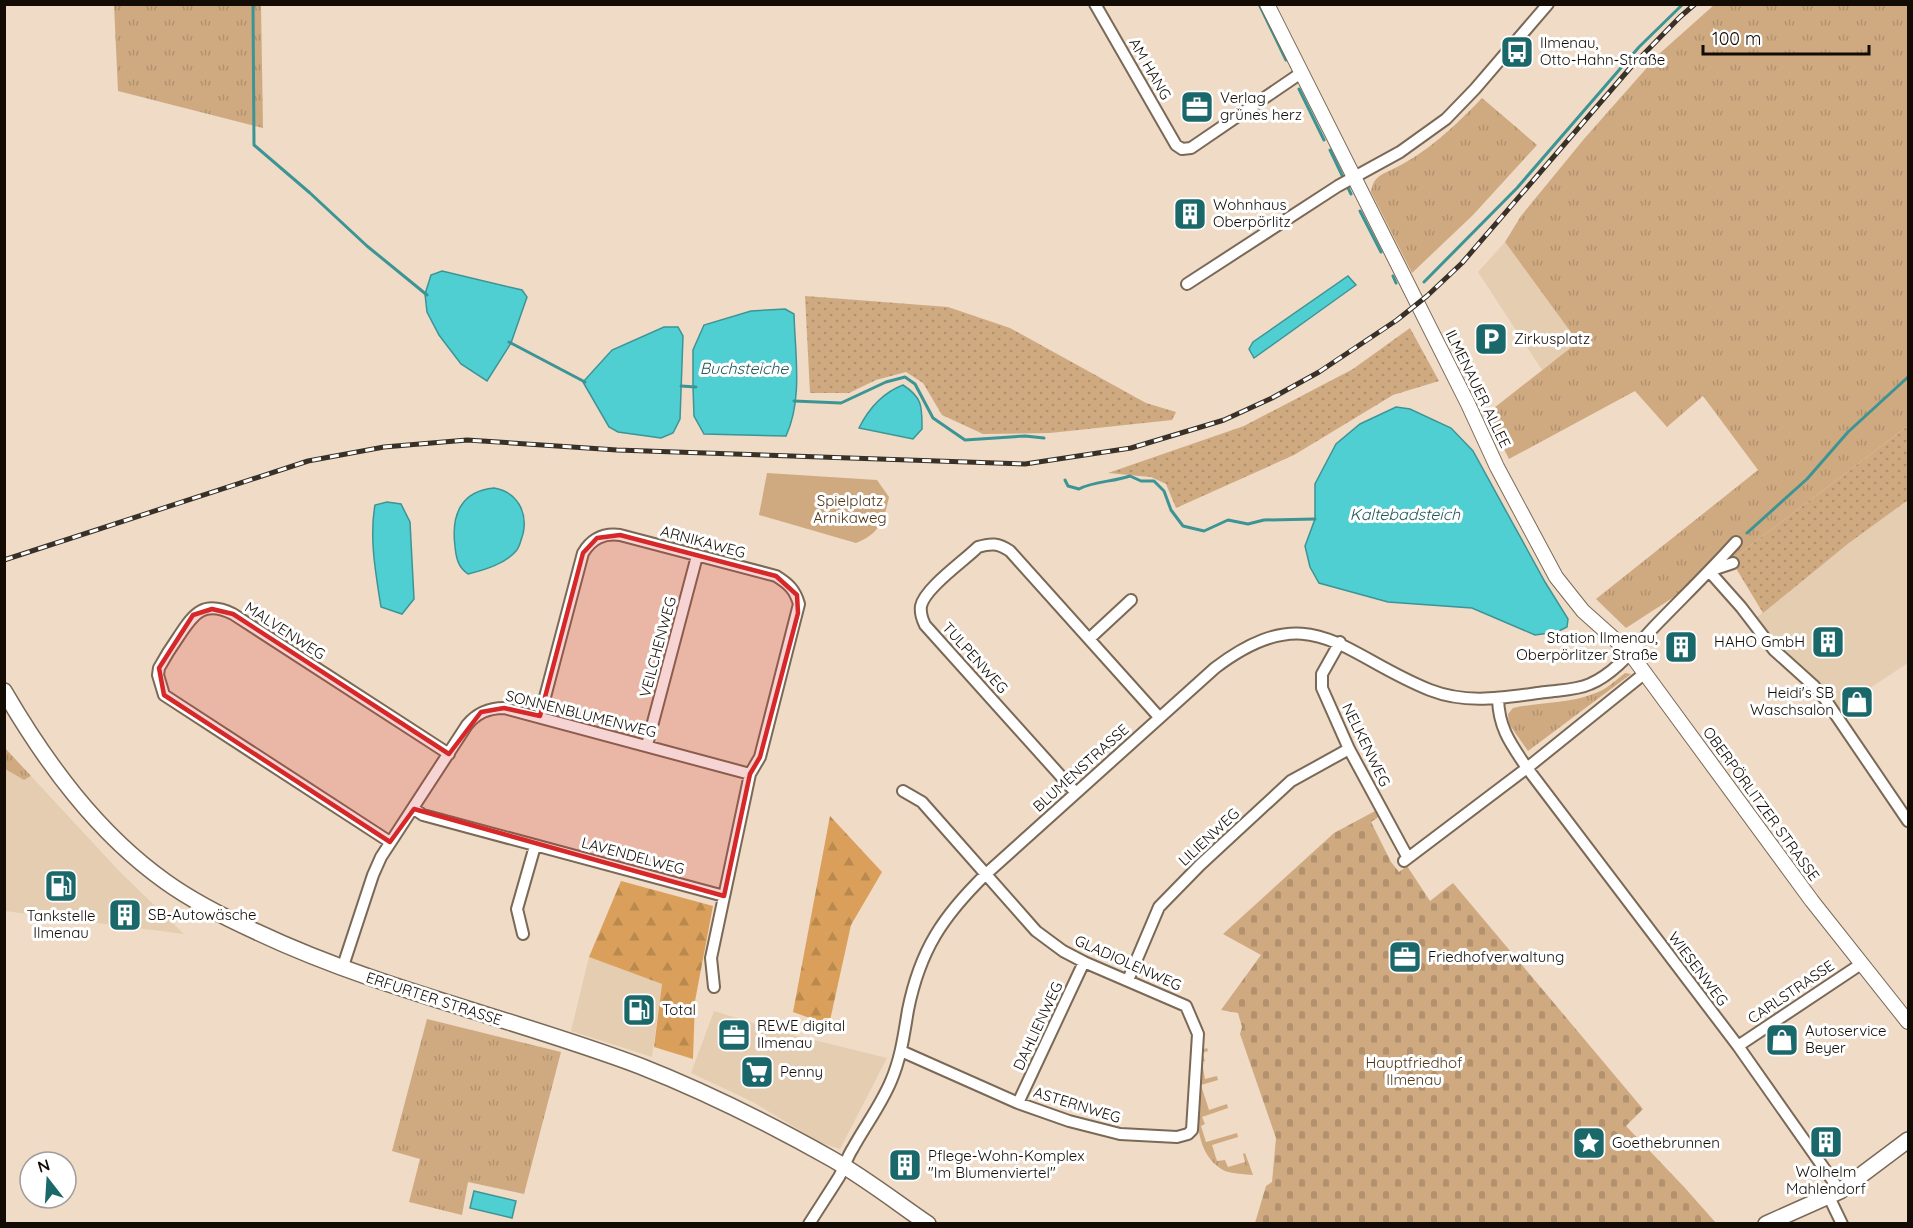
<svg xmlns="http://www.w3.org/2000/svg" width="1913" height="1228" font-family="Quicksand,sans-serif">
	<style>
		.built { fill: #e5cdb2 }
		.grass { fill: url(#grass-tufts) }
		.forest { fill: url(#forest-firs) }
		.cemetery { fill: url(#cemetery-stones) }
		.park { fill: #cfaa81 }
		.garden { fill: url(#garden-dots) }
		.water { fill: #50cfd3; stroke: #3d9495; stroke-width: 1.5 }
		.lines { fill: none; stroke-linecap: round; stroke-linejoin: round }
		.stream { stroke: #3d9495; stroke-width: 3 }
		.minor-casing { stroke: #7a6956; stroke-width: 14 }
		.tertiary-casing { stroke: #7a6956; stroke-width: 16 }
		.secondary-casing { stroke: #7a6956; stroke-width: 18 }
		.minor { stroke: #fff; stroke-width: 10 }
		.tertiary { stroke: #fff; stroke-width: 14 }
		.secondary { stroke: #fff; stroke-width: 15 }
		.rail-casing { stroke: #393127; stroke-width: 5 }
		.rail { stroke: #fff; stroke-width: 3; stroke-dasharray: 9; stroke-linecap: butt }
		.marked { fill: #d62828; fill-opacity: 0.2; stroke: #d62828; stroke-width: 4.5; stroke-linejoin: round }
		.labels { text-anchor: middle; stroke-width: 6; stroke-linejoin: round; paint-order: stroke }
		.poi-label { font-size: 15px; fill: #120c05; stroke: #fff; text-anchor: start }
		.street-label { font-size: 15px; fill: #120c05; stroke: #fff }
		.park-label { font-size: 15px; fill: #4e3518; stroke: #fff }
		.water-label { font-size: 16px; font-style: italic; fill: #23595a; stroke: #fff }
	</style>
	<defs>
		<pattern id="grass-tufts" width="24" height="20" patternUnits="userSpaceOnUse" patternTransform="scale(1.5)"><rect width="24" height="20" fill="#cfaa81"/><path d="M3 7l-1-3M5 7V3M7 7l1-3M15 17l-1-3M17 17v-4M19 17l1-3" fill="none" stroke="#b1916e"/></pattern>
		<pattern id="forest-firs" width="22" height="20" patternUnits="userSpaceOnUse" patternTransform="scale(1.5)"><rect width="22" height="20" fill="#daa05b"/><path d="M5 1l3.5 6h-7zM16 11l3.5 6h-7z" fill="#ba894e"/></pattern>
		<pattern id="cemetery-stones" width="16" height="16" patternUnits="userSpaceOnUse" patternTransform="scale(1.5)"><rect width="16" height="16" fill="#cfaa81"/><path d="M2 7V4a2 2 0 0 1 4 0v3zM10 15v-3a2 2 0 0 1 4 0v3z" fill="#b1916e"/></pattern>
		<pattern id="garden-dots" width="8" height="8" patternUnits="userSpaceOnUse" patternTransform="scale(1.5)"><rect width="8" height="8" fill="#cfaa81"/><path d="M2 2h.1M6 6h.1" fill="none" stroke="#b1916e" stroke-width="1.8" stroke-linecap="round"/></pattern>
	</defs>
	<rect width="100%" height="100%" fill="#efdbc6"/>
	<path class="built" d="M1505,242L1579,343L1542,370L1478,272Z
		M1908,500V663L1838,709L1775,645L1756,618L1849,543Z
		M5,769L24,780L31,776L119,871L184,934L5,911Z
		M589,957L662,984L652,1057L571,1031Z
		M714,1011L785,1033L887,1058L840,1149L821,1143L753,1102L691,1073Z"/>
	<path class="grass" d="M114,5H261L263,128L118,91Z
		M1714,5H1908V426L1731,560L1626,628L1596,599L1758,470L1703,396L1667,427L1635,391L1509,459L1489,419L1494,408L1578,342L1505,242L1521,216L1584,139L1659,54Z
		M1482,98L1537,145L1473,215L1412,273L1371,192C1373,178 1380,175 1391,170C1427,153 1454,127 1482,98Z
		M1625,673L1631,674L1528,751L1509,724L1508,714L1513,708C1539,702 1568,704 1593,694C1606,690 1615,681 1625,673Z
		M4,748H5L31,776L24,780L5,769Z
		M427,1019L561,1052L524,1194L468,1182L462,1215L409,1202L420,1159L392,1151Z
		M1207,1048L1208,1051L1202,1053L1205,1061L1202,1062L1205,1079L1217,1076L1218,1080L1201,1085L1209,1110L1227,1104L1228,1108L1202,1117L1205,1124L1201,1126L1206,1142L1237,1133L1238,1137L1212,1145L1217,1161L1225,1160L1228,1167L1245,1162L1243,1154L1245,1153L1253,1175C1245,1174 1233,1174 1225,1171C1185,1151 1199,1087 1201,1050Z"/>
	<path class="forest" d="M830,816L882,872L851,925L829,1025L793,1012Z
		M621,881L713,906L695,1001L693,1059L654,1047L662,984L589,957Z"/>
	<path class="cemetery" d="M1377,810L1380,816L1371,822L1391,862L1399,872L1407,866L1430,901L1453,883L1643,1109L1626,1126L1685,1188L1716,1223H1255L1266,1186L1272,1182L1276,1138L1240,1034L1242,1027L1238,1013L1221,1010L1261,955L1223,934L1334,833Z"/>
	<path class="park" d="M767,473L877,480L889,497C884,521 879,534 856,543L759,515Z"/>
	<path class="garden" d="M805,296L948,307L1010,328L1146,403L1176,412L1172,420L1050,433L983,434L942,415L923,383L906,372L876,380L849,393H810Z
		M1410,328L1439,381L1393,395L1294,455L1176,508L1166,484L1151,477L1108,473L1244,426L1353,369Z
		M1908,426V500L1849,543L1763,613L1731,560Z"/>
	<path class="water" d="M442,271L522,290L527,297L511,343L487,381L461,364L439,335L427,312L425,294L431,275Z
		M1348,276L1356,285L1254,358L1249,349L1253,342Z
		M785,309L794,314C795,354 803,399 786,436L704,434L694,416L693,387V350L704,325L751,311Z
		M664,327H678L683,336L680,419L673,433L661,438L618,432L609,427L583,382L612,350Z
		M903,385C923,398 922,407 922,429L913,439L859,428C869,408 882,393 903,385Z
		M1396,407L1410,409L1451,428L1473,451L1545,582L1568,619L1567,627L1557,632L1535,635L1472,608L1388,602L1319,583L1310,567L1305,546L1315,519V484L1336,444L1360,424Z
		M494,488C517,492 528,512 523,534C521,539 520,547 516,551C505,564 484,570 468,574C458,567 456,558 455,546C451,515 461,491 494,488Z
		M387,502L401,504L410,522L414,599L402,614L381,607C376,575 369,538 375,505Z
		M474,1191L516,1201L512,1218L470,1208Z"/>
	<g class="lines">
		<path class="stream" d="M253,4L254,145L310,193L367,246L427,295
			M1259,4L1286,60
			M1299,89L1324,140
			M1330,150L1351,194
			M1360,211L1381,252
			M1393,276L1396,283
			M1424,282L1517,188L1639,47L1683,4
			M509,342L585,382
			M681,386L696,387
			M794,401L841,403L886,382L905,377L915,384L933,418L965,440L1025,436L1044,438
			M1065,480L1068,486L1079,489C1094,481 1113,482 1130,476L1141,481H1154L1164,491L1171,510L1183,526L1204,531L1228,520L1248,524L1264,520L1315,519
			M1747,533L1807,479L1848,432L1908,377"/>
		<g class="minor-casing">
			<path id="minor" d="M1095,4L1176,145L1182,149L1191,148L1301,73
				M1187,284L1338,186L1400,152L1446,119L1475,89L1548,4
				M1733,563L1709,571L1741,607L1774,650L1814,686L1825,699L1908,821
				M1089,639L1131,600
				M1340,642L1322,674V688L1349,749L1408,858
				M1498,699C1499,729 1511,744 1527,768L1738,1046L1840,1191
				M540,716L583,553C592,538 604,533 620,535L776,576C789,584 795,590 799,604L760,757L750,774L711,958L714,987
				M647,745L697,556
				M1076,793L925,625C922,619 920,613 921,606C925,588 964,561 978,547C991,543 998,543 1010,551L1159,717
				M414,809L423,815L724,896
				M390,842L164,695L158,675L159,668C165,657 172,646 179,636C194,613 204,600 233,614L449,754
				M1404,861L1527,768L1645,673
				M523,934L517,909L535,846
				M342,969L373,875L381,857L467,725C477,713 488,708 504,708L750,774
				M1128,980L1159,907L1200,865L1291,781L1349,749
				M1738,1046L1861,964
				M901,1051L1018,1103L1069,1121L1120,1134L1177,1137L1188,1134L1192,1130L1198,1034L1186,1006L1084,962L1063,951L1036,931L922,802L903,791
				M1018,1103L1084,962
				M1829,1197L1842,1224
				M809,1224C819,1208 829,1193 839,1177C844,1168 847,1157 853,1148C865,1126 881,1105 891,1081C901,1058 904,1034 908,1010C920,950 943,916 986,874L1215,668C1311,595 1342,655 1430,690C1468,705 1506,697 1546,692C1560,690 1577,690 1590,684C1616,673 1636,646 1654,627C1682,598 1710,571 1736,542"/>
		</g>
		<g class="tertiary-casing">
			<path id="tertiary" d="M1267,4L1468,404L1497,467L1556,577L1583,611L1630,653L1812,901L1908,1022"/>
		</g>
		<g class="secondary-casing">
			<path id="secondary" d="M4,691C46,763 97,833 166,882C194,902 226,918 257,932C380,990 513,1018 640,1066C706,1092 770,1124 832,1159C865,1178 896,1202 928,1224
				M1766,1224L1840,1191L1908,1140"/>
		</g>
		<use href="#minor" class="minor"/>
		<use href="#tertiary" class="tertiary"/>
		<use href="#secondary" class="secondary"/>
		<g class="rail-casing">
			<path id="rail" d="M4,560L308,461L384,447L467,440L617,450L1025,464L1131,448L1224,420L1272,398L1319,372L1397,320L1427,296L1462,263L1631,67L1680,17L1695,4"/>
		</g>
		<use href="#rail" class="rail"/>
	</g>
	<path class="marked" d="M620,535L776,576L797,595L798,613L760,757L750,774L724,896L414,809L390,842L164,695L159,668L193,615L212,609L233,614L449,754L481,712L504,708L540,716L583,553L597,538Z"/>
	<defs>
		<g id="bus-square" transform="scale(1.725)"><rect x="-9" y="-9" width="18" height="18" rx="4" fill="#1b686a" stroke="#fff"/><path d="M-5-6H5V4H4V6H2V4H-2V6H-4V4H-5ZM-3.5-4V0h7V-4ZM-3.5 1.2v1.5H-2V1.2ZM2 1.2v1.5H3.5V1.2Z" fill="#fff"/></g>
		<g id="office-square" transform="scale(1.725)"><rect x="-9" y="-9" width="18" height="18" rx="4" fill="#1b686a" stroke="#fff"/><path d="M-6-3h4V-5.5h4V-3h4V5H-6ZM-1-4.5V-3h2v-1.5ZM-6 0V1H6V0Z" fill="#fff"/></g>
		<g id="building-square" transform="scale(1.725)"><rect x="-9" y="-9" width="18" height="18" rx="4" fill="#1b686a" stroke="#fff"/><path d="M-4-6H4V6H1V3H-1V6H-4ZM-2.5-4.3h1.7v1.8h-1.7ZM.8-4.3h1.7v1.8H.8ZM-2.5-1h1.7V.8h-1.7ZM.8-1h1.7V.8H.8Z" fill="#fff"/></g>
		<g id="parking-square" transform="scale(1.725)"><rect x="-9" y="-9" width="18" height="18" rx="4" fill="#1b686a" stroke="#fff"/><path d="M-3.5-5.5H1a3.5 3.5 0 0 1 0 7H-1V5.5H-3.5ZM-1-3.4V-.6H.8a1.4 1.4 0 0 0 0-2.8Z" fill="#fff"/></g>
		<g id="shop-square" transform="scale(1.725)"><rect x="-9" y="-9" width="18" height="18" rx="4" fill="#1b686a" stroke="#fff"/><path d="M-5-2.5h2.3a2.7 3.5 0 0 1 5.4 0H5L5.5 6h-11ZM-1.5-2.5h3a1.5 2.3 0 0 0-3 0Z" fill="#fff"/></g>
		<g id="fuel-square" transform="scale(1.725)"><rect x="-9" y="-9" width="18" height="18" rx="4" fill="#1b686a" stroke="#fff"/><path d="M-5.5-6h7V0h2V4h1.3V-2.5L3-4.5l.8-.8L6-3V5H2.5V1h-1V6h-7ZM-4.2-4.7v3.2H.2V-4.7Z" fill="#fff"/></g>
		<g id="supermarket-square" transform="scale(1.725)"><rect x="-9" y="-9" width="18" height="18" rx="4" fill="#1b686a" stroke="#fff"/><path d="M-6-5.5h2.5l.6 2H6L4.5 2H-2.5L-4.4-4H-6ZM-1.5 3.2a1.3 1.3 0 1 0 .1 0ZM3 3.2a1.3 1.3 0 1 0 .1 0Z" fill="#fff"/></g>
		<g id="sight-square" transform="scale(1.725)"><rect x="-9" y="-9" width="18" height="18" rx="4" fill="#1b686a" stroke="#fff"/><path d="M0-6L1.8-2.2L6-1.7L2.9 1.2L3.7 5.4L0 3.3L-3.7 5.4L-2.9 1.2L-6-1.7L-1.8-2.2Z" fill="#fff"/></g>
	</defs>
	<g fill-rule="evenodd">
		<use href="#bus-square" x="1517" y="52"/>
		<use href="#office-square" x="1197" y="107"/>
		<use href="#building-square" x="1190" y="214"/>
		<use href="#parking-square" x="1491" y="339"/>
		<use href="#building-square" x="1828" y="642"/>
		<use href="#building-square" x="1681" y="647"/>
		<use href="#shop-square" x="1857" y="702"/>
		<use href="#fuel-square" x="61" y="886"/>
		<use href="#building-square" x="125" y="915"/>
		<use href="#office-square" x="1405" y="957"/>
		<use href="#fuel-square" x="639" y="1010"/>
		<use href="#office-square" x="734" y="1035"/>
		<use href="#shop-square" x="1782" y="1040"/>
		<use href="#supermarket-square" x="757" y="1072"/>
		<use href="#building-square" x="1826" y="1142"/>
		<use href="#sight-square" x="1589" y="1143"/>
		<use href="#building-square" x="905" y="1165"/>
	</g>
	<g class="labels">
		<g class="poi-label">
			<text x="1540" y="48">Ilmenau,<tspan x="1540" dy="17">Otto-Hahn-Straße</tspan></text>
			<text x="1220" y="103">Verlag<tspan x="1220" dy="17">grünes herz</tspan></text>
			<text x="1213" y="210">Wohnhaus<tspan x="1213" dy="17">Oberpörlitz</tspan></text>
			<text x="1514" y="344">Zirkusplatz</text>
			<text x="1658" y="643" text-anchor="end">Station Ilmenau,<tspan x="1658" dy="17">Oberpörlitzer Straße</tspan></text>
			<text x="1805" y="647" text-anchor="end">HAHO GmbH</text>
			<text x="1834" y="698" text-anchor="end">Heidi's SB<tspan x="1834" dy="17">Waschsalon</tspan></text>
			<text x="148" y="920">SB-Autowäsche</text>
			<text x="61" y="921" text-anchor="middle">Tankstelle<tspan x="61" dy="17">Ilmenau</tspan></text>
			<text x="1428" y="962">Friedhofverwaltung</text>
			<text x="662" y="1015">Total</text>
			<text x="757" y="1031">REWE digital<tspan x="757" dy="17">Ilmenau</tspan></text>
			<text x="1805" y="1036">Autoservice<tspan x="1805" dy="17">Beyer</tspan></text>
			<text x="780" y="1077">Penny</text>
			<text x="1612" y="1148">Goethebrunnen</text>
			<text x="928" y="1161">Pflege-Wohn-Komplex<tspan x="928" dy="17">"Im Blumenviertel"</tspan></text>
			<text x="1826" y="1177" text-anchor="middle">Wolhelm<tspan x="1826" dy="17">Mahlendorf</tspan></text>
		</g>
		<g class="street-label">
			<text transform="translate(1150 69) rotate(60)" y="5">AM HANG</text>
			<text transform="translate(1478 389) rotate(64)" y="5">ILMENAUER ALLEE</text>
			<text transform="translate(703 542) rotate(15)" y="5">ARNIKAWEG</text>
			<text transform="translate(285 631) rotate(33)" y="5">MALVENWEG</text>
			<text transform="translate(658 647) rotate(-75)" y="5">VEILCHENWEG</text>
			<text transform="translate(975 658) rotate(48)" y="5">TULPENWEG</text>
			<text transform="translate(581 714) rotate(14)" y="5">SONNENBLUMENWEG</text>
			<text transform="translate(1366 745) rotate(64)" y="5">NELKENWEG</text>
			<text transform="translate(1081 768) rotate(-42)" y="5">BLUMENSTRASSE</text>
			<text transform="translate(1761 804) rotate(54)" y="5">OBERPÖRLITZER STRASSE</text>
			<text transform="translate(1209 837) rotate(-43)" y="5">LILIENWEG</text>
			<text transform="translate(633 856) rotate(15)" y="5">LAVENDELWEG</text>
			<text transform="translate(1128 963) rotate(24)" y="5">GLADIOLENWEG</text>
			<text transform="translate(1698 969) rotate(53)" y="5">WIESENWEG</text>
			<text transform="translate(1791 992) rotate(-34)" y="5">CARLSTRASSE</text>
			<text transform="translate(434 999) rotate(18)" y="5">ERFURTER STRASSE</text>
			<text transform="translate(1038 1026) rotate(-65)" y="5">DAHLIENWEG</text>
			<text transform="translate(1077 1105) rotate(17)" y="5">ASTERNWEG</text>
		</g>
		<g class="park-label">
			<text x="850" y="506">Spielplatz<tspan x="850" dy="17">Arnikaweg</tspan></text>
			<text x="1414" y="1068">Hauptfriedhof<tspan x="1414" dy="17">Ilmenau</tspan></text>
		</g>
		<g class="water-label">
			<text x="744" y="374">Buchsteiche</text>
			<text x="1405" y="520">Kaltebadsteich</text>
		</g>
	</g>
	<rect width="1913" height="1228" fill="none" stroke="#120c05" stroke-width="12"/>
	<g transform="translate(48 1180) rotate(343)"><circle r="28" fill="#ffffff" stroke="#a09e9b" stroke-width="1.5"/>
	<path d="M0-4.5L10 22L0 15L-10 22Z" fill="#1b686a"/>
	<text y="-9" font-size="16" font-weight="bold" text-anchor="middle" fill="#120c05">N</text>
	</g>
	<path d="M1703 45v9h166v-9" fill="none" stroke="#120c05" stroke-width="3"/>
	<text x="1712" y="45" font-size="18" fill="#120c05" stroke="#ffffff" stroke-width="4.5" paint-order="stroke">100 m</text>
</svg>
